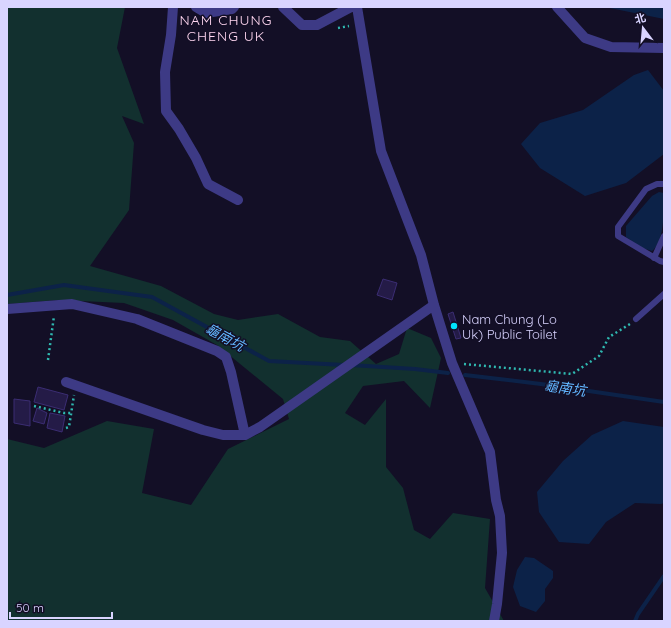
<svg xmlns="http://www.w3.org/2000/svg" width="671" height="628" font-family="Quicksand,'Noto Sans SC',sans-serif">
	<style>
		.green { fill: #12302f }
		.water { fill: #0c2248 }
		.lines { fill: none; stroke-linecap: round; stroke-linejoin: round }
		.stream { stroke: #0c2248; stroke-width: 4 }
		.building { fill: #241b47; stroke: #3b2d73 }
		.path { stroke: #2fb8b0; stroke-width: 2.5; stroke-dasharray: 2 3; stroke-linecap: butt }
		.service { stroke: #3d3a85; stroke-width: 6 }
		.minor { stroke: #3d3a85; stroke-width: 10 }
		.poi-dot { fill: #00e5ff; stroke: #130f26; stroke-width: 1.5 }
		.labels { text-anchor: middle; stroke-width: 3; stroke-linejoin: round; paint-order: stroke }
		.poi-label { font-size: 13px; fill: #d9d4ff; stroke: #130f26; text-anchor: start }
		.neighbourhood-label { font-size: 14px; letter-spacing: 1px; fill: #ffd6f0; stroke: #130f26 }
		.water-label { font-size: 14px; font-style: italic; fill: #62b6ff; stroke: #130f26 }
	</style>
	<rect width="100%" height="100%" fill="#130f26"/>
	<path class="green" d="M7,7H125L117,48L144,124L122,116L134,143L129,210L90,266L161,286L214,314L238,320L278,314L320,337L350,341L376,364L399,354L407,328L431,338L441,358L430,408L404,381L363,386L345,413L365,425L386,399V467L403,488L414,530L430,539L453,513L490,519L485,588L504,621H7V439L44,448L107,421L154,429L142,493L191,505L228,449L289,419L283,399L217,345L173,320L124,303L58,300L7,304Z"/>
	<path class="water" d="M605,7H664V19Z
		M648,70L664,91V154L626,183L585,196L540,168L521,144L540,123L583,110L634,75Z
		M659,192L664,193C664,206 665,243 652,251L642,248L626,237V226L652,196Z
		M623,421L664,427V503L661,504L635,503L606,522L589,544L559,542L539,512L537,492L563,461L592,435Z
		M525,557L534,558L553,571V578L545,589V601L536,612L520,606L513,587L517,570Z"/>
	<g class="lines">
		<path class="stream" d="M7,295L64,285L152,297L269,361L344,365
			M351,365L415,369L448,373
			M465,375L541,384L664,402
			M635,621L638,614L664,576"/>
	</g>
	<path class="building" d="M383,279L397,283L392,300L377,295Z
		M453,312L461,338L456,339L448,314Z
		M38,387L68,395L64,410L34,402Z
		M14,399L30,401V426L14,423Z
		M37,408L47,413L44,424L33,421Z
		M50,413L65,416L62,432L47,428Z"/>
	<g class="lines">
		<path class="path" d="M338,28L349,26
			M48,360L54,316
			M464,364L572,374L599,356L609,337L630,324
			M34,406L64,413H72
			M66,428L69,427L74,395"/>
		<path class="service" d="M664,184H657L646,189L618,227V236L660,261L664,262
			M654,258L664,236
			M636,319L664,294"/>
		<path class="minor" d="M173,7L171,35L165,72L166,111L179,129L196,158L208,184L238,200
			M196,7L206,13L232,9L234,7
			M283,7L302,25H317L351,7
			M357,7L381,151L421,255L434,305L452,363L490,452L496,500L500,516L502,553L497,604L494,621
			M557,7L585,38L611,47L664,48
			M7,309L72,304L137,319L217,351L226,357L231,372L245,435
			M66,382L203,430L223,435H245L260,427L434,305"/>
	</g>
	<circle class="poi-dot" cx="454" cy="326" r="4"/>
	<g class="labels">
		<g class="poi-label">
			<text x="462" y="324">Nam Chung (Lo<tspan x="462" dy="15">Uk) Public Toilet</tspan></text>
		</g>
		<g class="neighbourhood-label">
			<text x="226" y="25">NAM CHUNG<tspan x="226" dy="16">CHENG UK</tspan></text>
		</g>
		<g class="water-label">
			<text transform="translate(225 337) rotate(29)" y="5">龜南坑</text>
			<text transform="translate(565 388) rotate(8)" y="5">龜南坑</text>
		</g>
	</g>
	<rect width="671" height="628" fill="none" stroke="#d9d4ff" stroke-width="16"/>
	<g transform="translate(643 28) rotate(344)" stroke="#130f26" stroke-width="3" paint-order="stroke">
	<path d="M0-3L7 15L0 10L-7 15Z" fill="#d9d4ff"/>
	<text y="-6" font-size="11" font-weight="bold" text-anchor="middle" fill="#d9d4ff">北</text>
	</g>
	<path d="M10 612v6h102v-6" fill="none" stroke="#d9d4ff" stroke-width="2"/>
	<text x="16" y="612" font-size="12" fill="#d9d4ff" stroke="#130f26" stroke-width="3" paint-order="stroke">50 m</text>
</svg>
